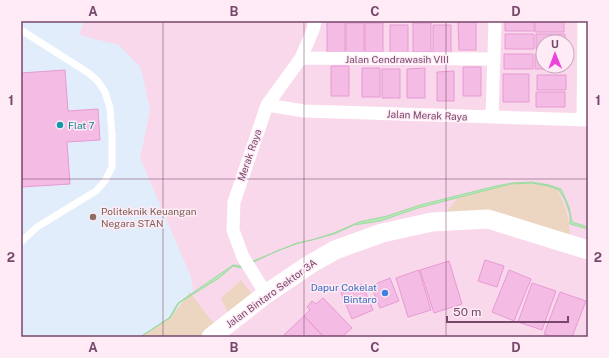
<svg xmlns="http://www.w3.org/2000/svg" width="609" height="358" font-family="'Public Sans',sans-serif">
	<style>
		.residential { fill: #fad8eb; fill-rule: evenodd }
		.education { fill: #e1edfa }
		.green { fill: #ecd6c2 }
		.water { fill: #b8e8b9; stroke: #9ddaa0 }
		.building { fill: #f4bbe4; stroke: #e79ad3 }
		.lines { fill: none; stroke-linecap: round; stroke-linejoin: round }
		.lane { stroke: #fff; stroke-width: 7 }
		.street { stroke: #fff; stroke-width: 13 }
		.secondary { stroke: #fff; stroke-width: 19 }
		.grid { fill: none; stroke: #77486c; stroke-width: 1; stroke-opacity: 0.55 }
		.culture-dot { fill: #0f9aa8; stroke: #ffebf5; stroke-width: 1.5 }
		.education-dot { fill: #8d6e63; stroke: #ffebf5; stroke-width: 1.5 }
		.shop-dot { fill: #3f7fe0; stroke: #ffebf5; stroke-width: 1.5 }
		.labels { text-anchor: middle; stroke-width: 3; stroke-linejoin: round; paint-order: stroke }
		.street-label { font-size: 10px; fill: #77486c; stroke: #ffebf5 }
		.culture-label { font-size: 10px; fill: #0d838f; stroke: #ffebf5; text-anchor: start }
		.education-label { font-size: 10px; fill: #785e54; stroke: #ffebf5; text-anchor: start }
		.shop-label { font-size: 10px; fill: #366cbe; stroke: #ffebf5; text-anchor: end }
		.neatline { fill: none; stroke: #77486c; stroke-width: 1.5 }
		.grid-label { font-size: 13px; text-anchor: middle; font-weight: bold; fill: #77486c }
	</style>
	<rect width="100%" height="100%" fill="#fde4f1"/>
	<path class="residential" d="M84,21H588V337H158L191,277L140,158L150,110L79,35ZM543,42H567V66H543Z"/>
	<path class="education" d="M21,21H84L79,35L119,45L141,68L150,110L140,158L191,277L195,306L158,337H21Z"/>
	<path class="green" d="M532,183L545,184L557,189C567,208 570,221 570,242L441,218L458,198L499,187L516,184Z
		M241,280L254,297L230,318L221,298Z
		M190,292L217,328L205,337H141L170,318Z"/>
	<path class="water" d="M532,182L549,185L561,189L569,207L572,222L588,227V229L570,224V214L565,200L559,190L548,186L532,183L511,184L418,208L380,221L354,225L334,234L296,244L277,251L241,268L233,266L219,278L179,303L170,318L140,337L169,318L178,303L233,265L241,266L297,243L312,240L334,233L359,222L387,216L420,205L496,186L512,183Z"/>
	<path class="building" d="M458,21H476V50H459Z
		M505,21H534V31H505Z
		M535,21H564V32H535Z
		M327,22H345V52H327Z
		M346,23H364V52H346Z
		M365,23H383V52H365Z
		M413,23H431V52H413Z
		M390,25H408V55H390Z
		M433,25H451V55H433Z
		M505,34H534V49H505Z
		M536,34H565V42H543V49H536Z
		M504,54H533V69H504Z
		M535,54H543V66H565V69H535Z
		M331,66H349V96H331Z
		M463,67H481V96H463Z
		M362,68H380V97H362Z
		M425,68V98H407V69Z
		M382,69H400V98H382Z
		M65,70L68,111L98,109L100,140L67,142L70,184L21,187V73Z
		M454,71V101H437V72Z
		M503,74H529V102H503Z
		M537,75H566V90H537Z
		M536,92H565V107H536Z
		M485,260L504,266L497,287L478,281Z
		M449,261L462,304L434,313L420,270Z
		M419,270L431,310L408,317L396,278Z
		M509,270L531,279L514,321L492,312Z
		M390,278L399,301L380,308L371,286Z
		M532,283L556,291L542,330L518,322Z
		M362,284L373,310L352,319L341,293Z
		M560,292L586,301L572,337H553L544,334Z
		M323,298L352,328L342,337H324L304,316L310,310L307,307L312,301L316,304Z
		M304,316L324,337H286L284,335Z"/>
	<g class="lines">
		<path class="lane" d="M21,30L87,72L97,80L105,92L110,108L112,135V167L105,181L96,191L37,227L21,242"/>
		<path class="street" d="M301,58L494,59
			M267,105L304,111L588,120
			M492,117L495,21
			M583,120L584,21
			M266,294L243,257L233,230L234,202L267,105L301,58L313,30L315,21"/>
		<path class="secondary" d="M211,337L266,294L309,265L335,250L382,233L432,222L488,219L588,250"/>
	</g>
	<path class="grid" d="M163,21V337M304,21V337M446,21V337M21,179H588"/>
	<circle class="culture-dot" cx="60" cy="125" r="4"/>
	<circle class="education-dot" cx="93" cy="217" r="4"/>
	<circle class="shop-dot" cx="385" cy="293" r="4"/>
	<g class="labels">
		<g class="street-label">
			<text x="397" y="63">Jalan Cendrawasih VIII</text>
			<text transform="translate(427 115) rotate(2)" y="4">Jalan Merak Raya</text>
			<text transform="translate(249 155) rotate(-71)" y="4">Merak Raya</text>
			<text transform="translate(271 293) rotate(-36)" y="4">Jalan Bintaro Sektor 3A</text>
		</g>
		<g class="culture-label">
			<text x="68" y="129">Flat 7</text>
		</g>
		<g class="education-label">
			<text x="101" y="215">Politeknik Keuangan<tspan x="101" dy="12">Negara STAN</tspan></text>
		</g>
		<g class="shop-label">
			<text x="377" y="291">Dapur Cokelat<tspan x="377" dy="12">Bintaro</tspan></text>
		</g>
	</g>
	<rect width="609" height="358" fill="none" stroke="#ffebf5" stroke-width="44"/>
	<g transform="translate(555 54) rotate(359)"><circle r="19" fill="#ffebf5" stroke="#c9aabe"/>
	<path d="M0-3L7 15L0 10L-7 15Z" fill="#ec44da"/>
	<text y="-6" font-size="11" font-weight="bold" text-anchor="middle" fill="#77486c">U</text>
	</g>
	<path d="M447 316v6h121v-6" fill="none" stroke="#77486c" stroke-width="2"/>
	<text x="453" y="316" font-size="12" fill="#77486c" stroke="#ffebf5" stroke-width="3" paint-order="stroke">50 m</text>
	<rect x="22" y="22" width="565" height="314" class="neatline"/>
	<g class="grid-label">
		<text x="93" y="16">A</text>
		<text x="234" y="16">B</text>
		<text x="375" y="16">C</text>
		<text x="516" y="16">D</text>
		<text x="11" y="105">1</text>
		<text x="598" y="105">1</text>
		<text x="11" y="262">2</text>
		<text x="598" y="262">2</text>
		<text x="93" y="352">A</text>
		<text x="234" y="352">B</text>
		<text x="375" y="352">C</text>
		<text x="516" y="352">D</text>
	</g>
</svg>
